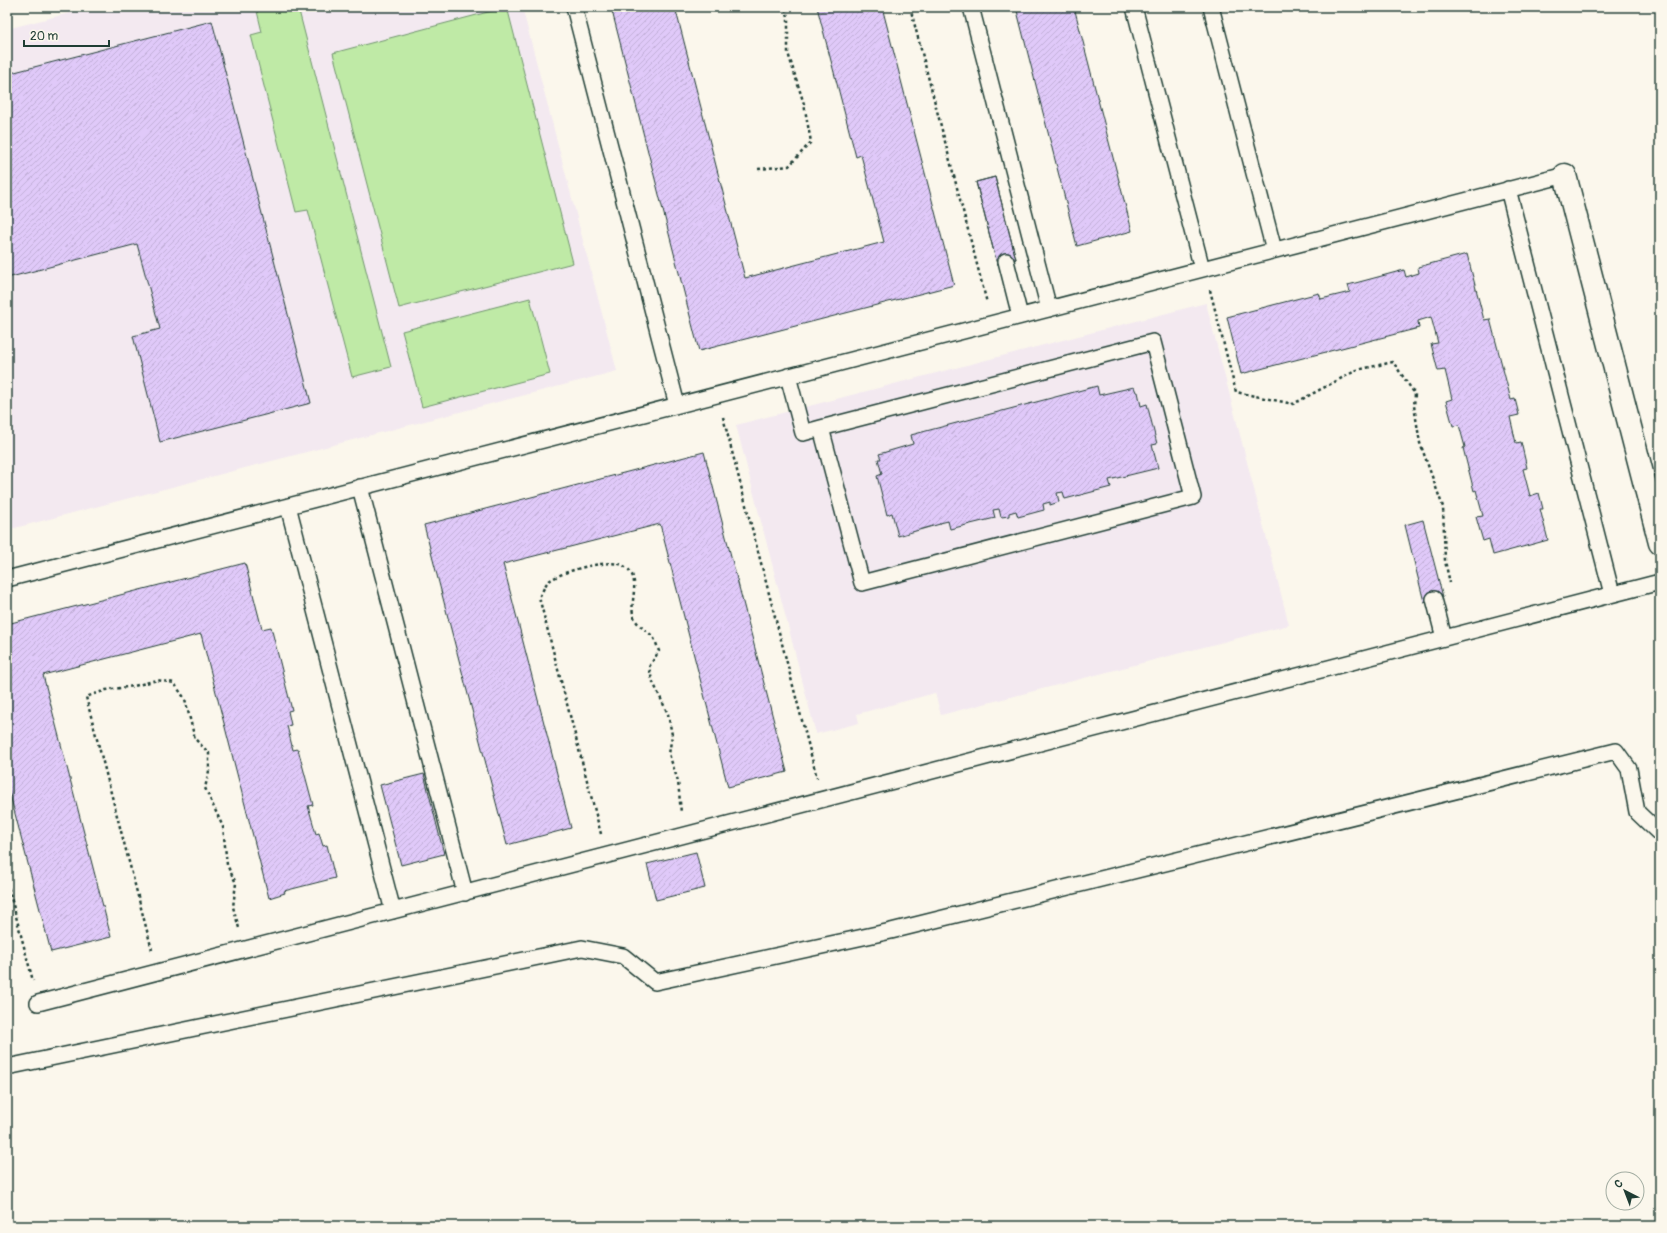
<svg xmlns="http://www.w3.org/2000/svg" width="1667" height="1233" font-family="Pangolin,sans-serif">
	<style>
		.built { fill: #f3e9f0 }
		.pitch { fill: #bfeaa6; stroke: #6f946d }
		.building { fill: url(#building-hatch); stroke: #1f3d34 }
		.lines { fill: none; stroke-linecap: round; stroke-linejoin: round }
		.lane-casing { stroke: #1f3d34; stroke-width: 18 }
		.street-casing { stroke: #1f3d34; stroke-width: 25 }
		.path { stroke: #1f3d34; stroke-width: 2.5; stroke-dasharray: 3 3; stroke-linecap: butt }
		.lane { stroke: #fbf7ec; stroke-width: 15 }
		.street { stroke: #fbf7ec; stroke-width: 22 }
	</style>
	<defs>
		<pattern id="building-hatch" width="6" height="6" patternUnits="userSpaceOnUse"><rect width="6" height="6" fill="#e0c9f9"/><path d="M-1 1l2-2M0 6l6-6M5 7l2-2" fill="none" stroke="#c0aed6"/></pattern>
	</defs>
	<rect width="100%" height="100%" fill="#fbf7ec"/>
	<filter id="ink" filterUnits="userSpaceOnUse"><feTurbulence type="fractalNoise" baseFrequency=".025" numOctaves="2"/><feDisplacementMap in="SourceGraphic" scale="8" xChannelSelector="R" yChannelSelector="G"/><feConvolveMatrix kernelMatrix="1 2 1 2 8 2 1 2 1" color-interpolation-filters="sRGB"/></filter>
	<g filter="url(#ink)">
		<path class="built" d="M93,7H522L617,371L7,530V29Z
			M1206,303L1289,625L941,715L935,693L857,714L859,723L816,734L736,425Z"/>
		<path class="pitch" d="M256,7H298L391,367L352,377L308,210L296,212L251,35L262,32Z
			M507,7L573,263L399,308L333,53Z
			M530,298L550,374L422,407L402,331Z"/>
		<path class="building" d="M611,7H675L745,278L884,242L861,155L856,157L817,7H882L954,285L699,351Z
			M1016,7H1074L1132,231L1077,246Z
			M212,21L311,403L160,442L133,336L160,329L137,244L7,278V74Z
			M995,177L1016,259L997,264L976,182Z
			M995,177L1016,259L997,264L976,182Z
			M1467,254L1484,320L1490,319L1511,400L1515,399L1519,415L1510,417L1516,443L1521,442L1527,468L1523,469L1530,496L1539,493L1543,509H1540L1548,540L1493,555L1489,539L1483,541L1476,517L1483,516L1476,490L1474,491L1463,448L1465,447L1459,425L1453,426L1446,401L1452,399L1445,370L1438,371L1431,344L1438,343L1431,317L1418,321L1419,328L1241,374L1227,317L1319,293L1321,299L1350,292L1348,285L1404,270L1406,277L1419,273L1418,267Z
			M1097,386L1099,395L1134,387L1136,392H1138L1141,406L1147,404L1157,444L1152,445L1158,468L1109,480L1111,487L1065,499L1063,492L1057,493L1059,502L1050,505V502L1043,504L1044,510L1018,517L1016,511L1009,513V516L1001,517L999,509L993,510L995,518L950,529L948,521L940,523V524L898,536L892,513L887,515L877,476L882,474L878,459H881L879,454L913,444L911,435Z
			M704,452L787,772L728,787L660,524L503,564L571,828L507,845L424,525Z
			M1423,520L1443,597L1424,602L1405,525Z
			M245,563L262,629L271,627L292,710L288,711L291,725L287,726L293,750L298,749L313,805L308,806L316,834L319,833L323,846L327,845L335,878L284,891L285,893L269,898L201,634L43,675L111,937L51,952L7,783V624Z
			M424,774L444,854L401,865L380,785Z
			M696,852L705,888L656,900L647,864Z"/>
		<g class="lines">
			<g class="lane-casing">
				<path id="lane" d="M574,7L677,405
					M971,7L1049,309
					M1134,7L1202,269
					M1211,7L1274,250
					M1508,189L1612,594
					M1006,261L1020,316
					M788,376L803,433L821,428L1153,342L1193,497L862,583L821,428
					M360,487L465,893
					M288,506L393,911
					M7,579L1565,175
					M1434,599L1444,638
					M38,1003L1660,582
					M7,1067L582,948L623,956L655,982L891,931L1616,751L1629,769L1637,812L1658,832L1660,831"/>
			</g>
			<g class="street-casing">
				<path id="street" d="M1565,175L1660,543"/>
			</g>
			<path class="path" d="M910,7L987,303
				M758,169L789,166L811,142L804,104L788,53V17L785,7
				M1210,290L1236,392L1293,404L1357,370L1393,362L1415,394L1414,406L1420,443L1443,507L1445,561L1450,583
				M723,417L817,778
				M601,834L539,597C542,593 544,587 547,583C557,572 611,557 624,566C642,577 630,599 633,614C636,626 646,629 653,637C656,641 657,647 659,651L649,667L652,680L668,714L672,735L669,754L678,781L681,813
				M7,882L33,981
				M152,950L86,697L106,690L134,686L157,680L174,683L185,699L195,739L209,753V771L205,788L223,827L227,865L236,883L233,907L239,928"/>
			<use href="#lane" class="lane"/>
			<use href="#street" class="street"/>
		</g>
	</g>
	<rect width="1667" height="1233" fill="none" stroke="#fbf7ec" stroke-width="24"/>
	<rect x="12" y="12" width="1643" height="1209" fill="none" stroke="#1f3d34" stroke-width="1.5" filter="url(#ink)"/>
	<g transform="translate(1625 1191) rotate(318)"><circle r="19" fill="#fbf7ec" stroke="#a3ada2"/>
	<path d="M0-3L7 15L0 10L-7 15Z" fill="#1f3d34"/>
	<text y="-6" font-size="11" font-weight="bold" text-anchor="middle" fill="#1f3d34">С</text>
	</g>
	<path d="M24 40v6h85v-6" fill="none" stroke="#1f3d34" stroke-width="2"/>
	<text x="30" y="40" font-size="12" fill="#1f3d34" stroke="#fbf7ec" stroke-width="3" paint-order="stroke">20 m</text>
</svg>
